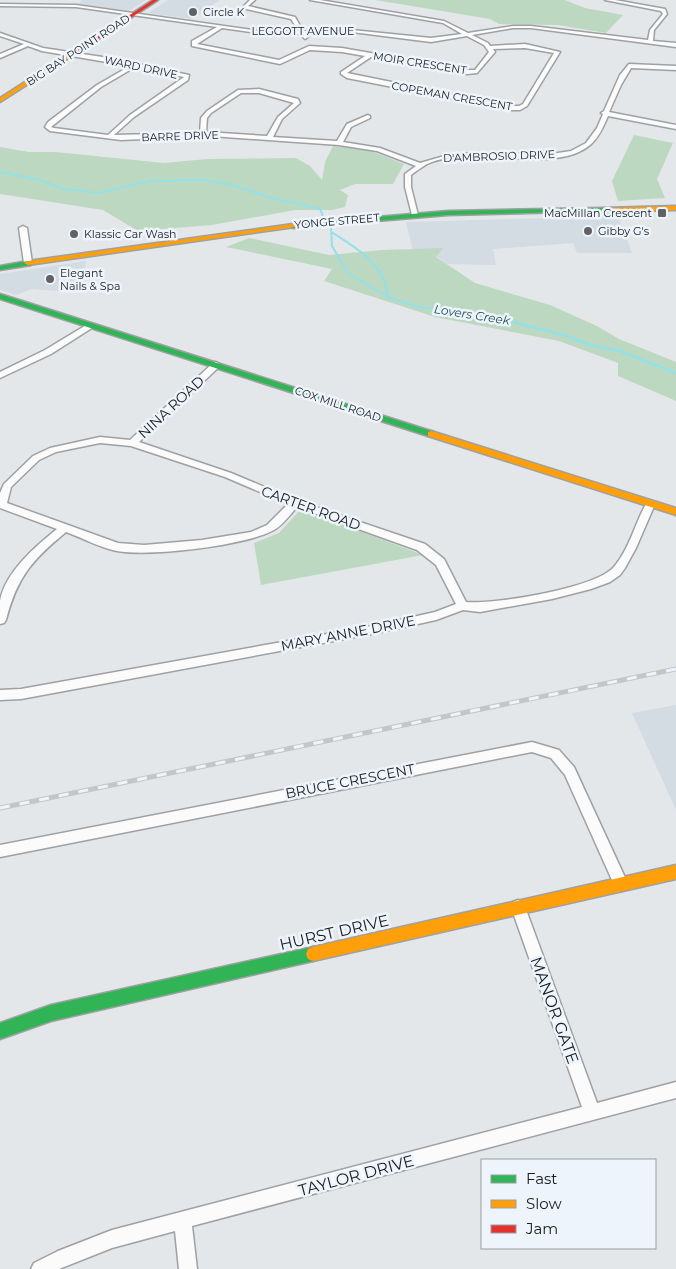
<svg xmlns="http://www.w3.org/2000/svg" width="676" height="1269" font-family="Montserrat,sans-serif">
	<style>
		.built { fill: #d3dbe3 }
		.green { fill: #bdd8c0 }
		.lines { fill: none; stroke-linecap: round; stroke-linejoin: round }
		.stream-far1 { stroke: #93e1e8; stroke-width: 2 }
		.stream { stroke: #93e1e8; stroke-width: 2.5 }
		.street-casing { stroke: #9ea0a2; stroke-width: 3 }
		.fast-casing { stroke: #9ea0a2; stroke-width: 3 }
		.slow-casing { stroke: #9ea0a2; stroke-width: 3 }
		.jam-casing { stroke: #9ea0a2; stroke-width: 3 }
		.street { fill: #fbfbfc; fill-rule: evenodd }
		.fast { fill: #30b455; fill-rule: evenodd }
		.slow { fill: #ff9f0a; fill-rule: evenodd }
		.jam { fill: #e5322d; fill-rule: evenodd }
		.rail-casing { stroke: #c4c5c5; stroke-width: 5 }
		.rail { stroke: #edf4fb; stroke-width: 3; stroke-dasharray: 10; stroke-linecap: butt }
		.poi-dot { fill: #606265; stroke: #edf4fb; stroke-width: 2 }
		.labels { text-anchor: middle; stroke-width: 5; stroke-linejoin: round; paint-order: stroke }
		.far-poi-label { font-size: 11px; fill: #191b1e; stroke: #edf4fb; text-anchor: start }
		.far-street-label { font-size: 11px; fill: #191b1e; stroke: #edf4fb }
		.far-water-label { font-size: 12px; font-style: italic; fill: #215256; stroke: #edf4fb }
		.street-label { font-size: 14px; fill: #191b1e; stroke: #edf4fb }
		.near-street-label { font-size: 16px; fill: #191b1e; stroke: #edf4fb }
	</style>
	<rect width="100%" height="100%" fill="#e4e7ea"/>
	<path class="built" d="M82,0H146L129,11L79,4Z
		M168,0H220L193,19L148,13Z
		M618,216L632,253H577L573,243L493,249L496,265L447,264L436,256L442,249L413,250L406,222Z
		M86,261L82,282L59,291L32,289L16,295L0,290V274Z
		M676,705V810L632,713Z"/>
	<path class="green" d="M375,0H565L585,8L623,15L606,33L558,25L499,24L490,19Z
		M634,135L673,143L657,179L665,198L618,201L612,181Z
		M333,146L366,149L404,164L393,184H355L340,190L348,195L345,207L332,210H295L212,225L138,231L103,210L0,194V147L29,152H56L164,163L207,159L296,158L310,166L322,180L325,162Z
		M249,238L329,255L382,250L443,248L436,257L475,283L550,305L597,326L619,339L676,362V401L618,376V363L559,341L435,317L324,281L332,269L226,247Z
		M301,509L423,555L261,585L254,543L279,533Z"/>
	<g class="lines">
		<path class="stream-far1" d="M0,172L40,180L64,189L98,193L151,181L202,180L229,184L272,198L320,209L323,216
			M331,228L332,246L348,273L388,297L419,307L501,319
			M333,233C358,249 385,264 388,297"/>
		<path class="stream" d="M494,317L567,336L590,345L620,351L676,373"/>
		<g class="street-casing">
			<path id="street" d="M250,0H255L248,6L295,17L303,31L352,30L431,38L462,34L443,23L310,0H320L444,21L468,33L513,26H531L648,40L650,30L663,14L661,11L605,0H615L665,9L667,14L654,30L653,41L676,43V47L531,28H513L472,35L488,43L490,46L525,44L560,52L527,106L520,110H510L347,78L341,74V72L365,56L342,52L310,50L280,64L192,46V41L217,27L76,7L0,6V4L76,5L266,32L299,31L291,19L242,8ZM222,28L266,34H300L305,39L308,37L305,34L352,32L431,42L467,36L484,45L489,52L475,70H467L342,48L309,46L279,60L197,44ZM525,48L554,53L523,104L519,106H510L347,73L371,57L467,74L477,73L495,52L493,49Z
				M0,33L43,48L109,58L189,75L188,80L134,117L114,135L200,133L201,118L207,111L238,90L259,89L298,99L300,103L282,119L273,137L337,141L347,124L368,115L370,116V118L351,127L343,142L380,148L420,163L448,155L473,153L551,154L571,151L586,143L597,128L603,114L601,113L604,111L620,75L629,64L676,66V70L631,68L621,85L609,112L676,125V129L608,116C604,125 599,138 590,145C553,176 472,143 427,164C422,167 416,171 411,175V187L418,215L415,217L412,215L405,187V174L416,166L377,151L339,145L211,136L121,140L50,131L45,127L48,122L97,85L130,66L42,51L28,46L0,58V54L24,44L0,36ZM135,67L184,77L130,115L108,135L54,128L51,127L101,87ZM241,93H259L294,103L278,117L267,136L206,132L207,118L211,113Z
				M23,226L27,228L32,263L28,265L24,263L19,228Z
				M88,324L95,326L51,354L0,378V372L45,350Z
				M216,362L220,365L219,367L139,442L231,473L298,501L425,544L444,559L466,602C494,605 596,588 614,567C630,548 635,523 647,502H653L655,504L636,548L625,568L620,575L610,582L591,589L552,599L480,612L463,610L436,620L377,633L21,699L0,700V690L21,689L377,625L435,612L456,604L436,565L417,550L297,507C290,515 281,527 272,531C242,546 150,557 117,551C100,548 83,538 66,532C32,560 17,577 6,620L4,623L0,624C0,617 0,608 0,601C5,572 36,546 57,529L0,508V493L4,484L33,456L50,448L100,437L130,440L213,363ZM100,443L131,446L225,477L288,504L267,525L251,532L202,540L144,545L118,543L7,503L11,487L39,460L56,452Z
				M532,742L559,750L574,767L628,884L626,889L621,891L616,889L565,775L551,758L532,752L0,857V845Z
				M518,900L523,902L525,907L597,1103L676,1082V1098L192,1226L197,1269H179L175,1231L112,1248L59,1269H31L34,1263L58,1251L112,1230L582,1107L511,907L513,902Z"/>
		</g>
		<g class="fast-casing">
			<path id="fast" d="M604,208L607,210L606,211L448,215L293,228L290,226L293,224L448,211Z
				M28,261L32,263L31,265L0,270V266Z
				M0,294L434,432L436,434L434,436H428L0,299Z
				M313,947L318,949L320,954L318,959L313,961L51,1021L0,1039V1023L51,1005Z"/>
		</g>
		<g class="slow-casing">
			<path id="slow" d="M70,53L75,54L0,102V98Z
				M676,206V210L604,212L601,210L604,208Z
				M293,224L295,225V227L28,265L24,263L28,261Z
				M431,431L676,508V515L428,436V432Z
				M676,865V879L313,961L308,959L306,954L308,949L313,947Z"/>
		</g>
		<g class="jam-casing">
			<path id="jam" d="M153,0H158L74,55L69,54Z"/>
		</g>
		<use href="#street" class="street"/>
		<use href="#fast" class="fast"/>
		<use href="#slow" class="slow"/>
		<use href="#jam" class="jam"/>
		<g class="rail-casing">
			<path id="rail" d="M0,808L676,669"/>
		</g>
		<use href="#rail" class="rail"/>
	</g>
	<g class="poi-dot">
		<circle cx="193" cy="12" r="5"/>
		<rect x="657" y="208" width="10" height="10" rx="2.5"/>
		<circle cx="588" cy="231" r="5"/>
		<circle cx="74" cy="234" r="5"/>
		<circle cx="50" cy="279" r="5"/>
	</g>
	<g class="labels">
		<g class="far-poi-label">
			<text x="203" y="16">Circle K</text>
			<text x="652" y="217" text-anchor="end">MacMillan Crescent</text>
			<text x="598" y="235">Gibby G's</text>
			<text x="84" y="238">Klassic Car Wash</text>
			<text x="60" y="277">Elegant<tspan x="60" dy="13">Nails &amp; Spa</tspan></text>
		</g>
		<g class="far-street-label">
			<text x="303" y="35">LEGGOTT AVENUE</text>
			<text transform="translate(78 50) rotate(-33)" y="4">BIG BAY POINT ROAD</text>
			<text transform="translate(420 63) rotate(9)" y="4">MOIR CRESCENT</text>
			<text transform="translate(141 67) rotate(12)" y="4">WARD DRIVE</text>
			<text transform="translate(452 96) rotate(10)" y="4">COPEMAN CRESCENT</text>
			<text transform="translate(180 136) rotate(-2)" y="4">BARRE DRIVE</text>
			<text transform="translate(499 156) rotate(-2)" y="4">D'AMBROSIO DRIVE</text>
			<text transform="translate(337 221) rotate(-5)" y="4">YONGE STREET</text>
			<text transform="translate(338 404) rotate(18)" y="4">COX MILL ROAD</text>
		</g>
		<g class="far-water-label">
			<text transform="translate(472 315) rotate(9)" y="4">Lovers Creek</text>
		</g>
		<g class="street-label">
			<text transform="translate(171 407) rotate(-43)" y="5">NINA ROAD</text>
			<text transform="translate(311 508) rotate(20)" y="5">CARTER ROAD</text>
			<text transform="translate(348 633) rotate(-11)" y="5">MARY ANNE DRIVE</text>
			<text transform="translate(350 781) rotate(-11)" y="5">BRUCE CRESCENT</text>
		</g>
		<g class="near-street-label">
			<text transform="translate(334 932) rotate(-13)" y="6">HURST DRIVE</text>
			<text transform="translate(555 1010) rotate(70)" y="6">MANOR GATE</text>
			<text transform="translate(356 1175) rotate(-15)" y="6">TAYLOR DRIVE</text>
		</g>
	</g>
	<rect x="481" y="1159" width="175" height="90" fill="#edf4fb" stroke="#989da3"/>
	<rect x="491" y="1175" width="25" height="8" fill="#30b455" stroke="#989da3"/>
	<text x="526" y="1184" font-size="15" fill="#191b1e">Fast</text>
	<rect x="491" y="1200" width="25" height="8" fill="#ff9f0a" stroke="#989da3"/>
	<text x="526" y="1209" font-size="15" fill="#191b1e">Slow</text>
	<rect x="491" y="1225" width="25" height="8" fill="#e5322d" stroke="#989da3"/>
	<text x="526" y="1234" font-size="15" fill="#191b1e">Jam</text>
</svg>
